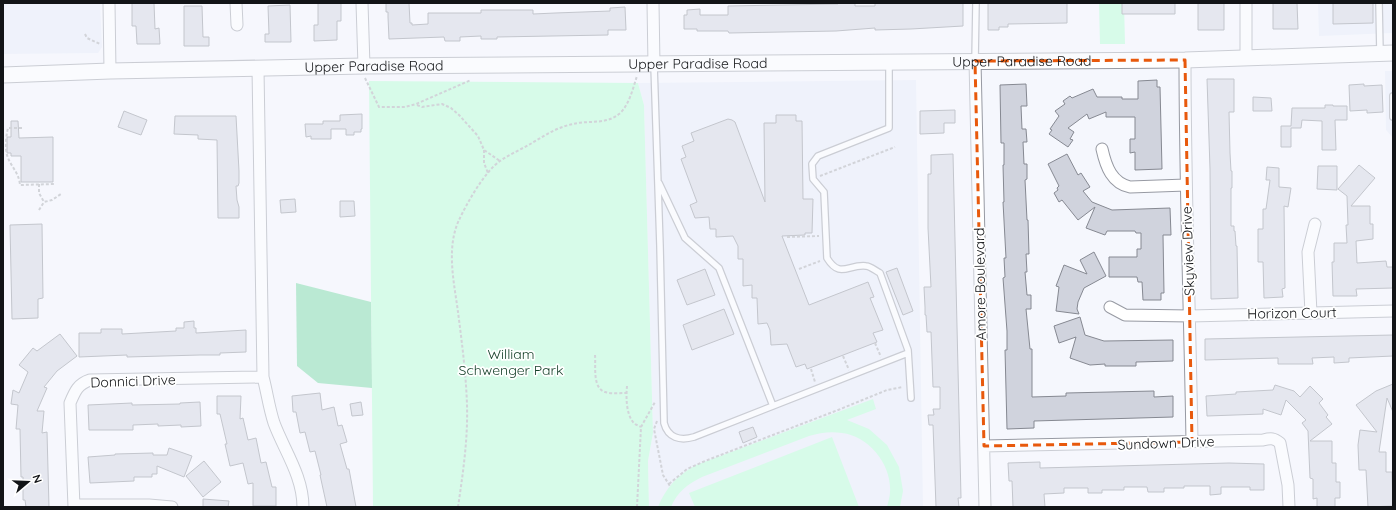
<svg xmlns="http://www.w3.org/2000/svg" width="1396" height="510" font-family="Quicksand,sans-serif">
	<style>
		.built { fill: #e7ebf8 }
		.green { fill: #b2fed1 }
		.forest { fill: #72d79f }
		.building { fill: #d0d3dd; stroke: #868992 }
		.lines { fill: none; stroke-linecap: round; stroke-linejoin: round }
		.service-casing { stroke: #979aa3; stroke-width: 8 }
		.minor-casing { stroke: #979aa3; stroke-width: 13 }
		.secondary-casing { stroke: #979aa3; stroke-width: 17 }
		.path { stroke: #a6a8ad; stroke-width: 2; stroke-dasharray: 3 2; stroke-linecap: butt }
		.service { stroke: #fff; stroke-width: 5.5 }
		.minor { stroke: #fff; stroke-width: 11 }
		.secondary { stroke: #fff; stroke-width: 15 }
		.marked { fill: none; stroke: #e8590c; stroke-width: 3; stroke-dasharray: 8 5; stroke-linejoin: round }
		.labels { text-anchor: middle; stroke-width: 3.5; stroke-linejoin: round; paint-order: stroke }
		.street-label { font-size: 14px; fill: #121417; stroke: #fff }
		.park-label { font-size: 14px; fill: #17422b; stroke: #fff }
	</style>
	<rect width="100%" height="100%" fill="#f5f7fd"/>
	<path class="built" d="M3,3H100L102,47L98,53L3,54Z
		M1318,3H1393V33L1319,36Z
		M1385,71H1393V138L1386,130Z
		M916,80L923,507H649L648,461L653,433L644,105L638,83Z"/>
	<path class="green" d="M1099,3H1124L1125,44H1100Z
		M369,81L638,83L644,105L653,433L648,461L649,507H373Z
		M873,399L876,409L847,420L869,429L887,445L899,467L903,491L900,507H887C888,502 890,497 890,492C892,465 869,436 842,433C830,431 820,433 809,436L702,477C688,484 677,492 671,507H658C667,486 677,476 696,465Z
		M832,437L859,507H695L689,493Z"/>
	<path class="forest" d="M296,283L371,302L372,388L318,383L297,366Z"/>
	<path class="building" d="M132,3H154L155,29L159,28L160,44H137L136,26H132Z
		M318,3H341V21H337V40L314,41V25H318Z
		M386,3H409L410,23H412V25L428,24V13H481V10H533V14L555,13L610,11V8L625,7L626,30H608V35L497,37V39H481V36L460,37V41H445L444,37L389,39L388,17V12H386Z
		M838,3H855V6H875V3H963V26L911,29L875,30V28L836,31L729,33L728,31H697V29H684V15H687V10L700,9V15H728V6L838,4Z
		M988,3H1067V23L1008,24V27H999V30H988Z
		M1122,3H1175V14H1122Z
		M1198,3H1224V30H1198Z
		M1273,3H1297L1298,29H1273Z
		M1333,3H1373V23L1333,24Z
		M290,5L291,42H265V34H269L268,6Z
		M184,6H202L203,37H209V46H184Z
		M1207,79H1234V112H1229L1230,153L1231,171H1232V188H1231V226H1234V231H1235L1236,246H1237L1238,298L1211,299L1210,169Z
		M1157,80V87H1160L1162,169L1135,170V152L1130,153V139H1135V117H1106V112L1089,119L1087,114L1068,128L1074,132L1070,139L1073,140L1068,147L1049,134L1052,130L1050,129L1059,116L1055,111L1065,104L1063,101L1070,96L1072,98L1093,89L1097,97H1122V99H1138V81Z
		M1026,84L1027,106H1021L1022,129H1026L1027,142H1023L1024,164H1027V179L1025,180L1027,220H1028L1029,254H1026L1027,272H1025L1027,295H1031V309H1026L1030,349H1032V397L1066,396V393L1154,391V397L1173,396V417L1034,421V428L1007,429L1005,350H1007V331L1003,278L1005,277L1004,258H1006L1003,202H1004L1003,165H1004V143H1001L1000,85Z
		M1364,84V86L1382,85L1383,112L1367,113V110L1350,111L1349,85Z
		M1253,97L1271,98L1272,111H1253Z
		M1325,105H1333V106H1347V120H1335L1336,150H1322V121L1302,120L1301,128H1291V147H1281V126H1291L1292,108H1325Z
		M955,110V123H944V133L920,134V111Z
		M124,111L147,120L141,135L118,127Z
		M362,114V129H361V132H354V135H346V129H331V139H311V136L306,137L305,124H323V121H340V115Z
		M776,115H796V121H802L803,199H813L812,233H805V235L782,236L809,305L868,282L874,297L870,298L883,330L873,333L877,342L807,369L805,364L796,367L787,344L771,345L770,330L767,323L758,324L757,298H752V285L743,286V259H738V246L733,236L716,237V229H710L709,217L695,218L690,205L697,202L681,159L686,157L682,146L694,141L691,133L728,119L732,120L735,122L765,202L764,123H776Z
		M175,116H236L239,171V183L238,186H236L237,200L239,207V218H218L217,140L198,139V135L174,134Z
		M11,121H18L19,138L53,137V182H21V156H11V153H7V137H11Z
		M953,154L961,498H958L959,507H936L933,425H929L928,415H934L933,409H940V387H933L931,332H927L926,315H925V307L924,287H931L928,228V174H931V155Z
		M1067,154L1078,175L1081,173L1090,187L1083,191L1092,202L1112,210L1170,208L1171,235H1163L1164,293H1161V300H1143L1142,282H1138L1137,277H1109V257H1137V249H1141V233H1136L1135,231H1107L1105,235L1086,228L1095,207L1078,220L1062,200L1059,202L1054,193L1058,190L1057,188L1059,186L1048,164Z
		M1359,165L1375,178L1351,206H1370V224H1373V239L1356,241L1357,263L1386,261L1387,267H1393V288L1356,289L1357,296H1333L1332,262H1334V243H1347L1346,225H1348L1347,196L1338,189Z
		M1318,166H1337V190L1317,189Z
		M1267,167L1279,168V187L1291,188L1288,207L1284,206L1285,288L1282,289L1283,297L1264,298L1263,262H1258V229H1263V209H1266L1270,180H1266Z
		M295,199L296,212L281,213L280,200Z
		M340,201H354L355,216L340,217Z
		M42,224L43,298L38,299V318L12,319L10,225Z
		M1094,252L1106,276L1084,288L1078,302L1077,309L1079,314L1056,311L1059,287L1056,286L1064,265L1087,274L1080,260Z
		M897,268L913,311L903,315L886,272Z
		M705,269L715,295L687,305L677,280Z
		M724,309L734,334L692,350L683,325Z
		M1080,317L1085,335L1104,341L1173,340V361L1136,362V366H1105V364L1090,365L1070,358L1076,337L1059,343L1054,326Z
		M194,321V328H196V333L246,330V352L220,353V355H200L127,357V355L79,357V333H101V329H122V334L176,331V328H184V322Z
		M60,334L77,356L57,371L44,387L47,388L37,411H44L42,433L47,432L49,507H26L25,500H23V477H21L20,429H16L18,405L11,404L13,390L19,393L28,372L19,365L33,348L37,351Z
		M1393,335V356L1349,358V362L1334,363V357L1312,358L1313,364H1278V358L1205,360V339Z
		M1393,384V412L1387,398L1379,452H1386V472H1392L1393,506L1368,507L1366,470H1359L1358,445L1360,430L1377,432L1356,405L1376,391Z
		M1275,385L1294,391L1300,397L1310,386L1323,399L1319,403L1328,415L1326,417L1332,424L1310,441H1332V463H1336V482H1340V498H1335V507H1317V498L1313,499V479L1310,478L1308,431L1302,423L1306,420L1286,400L1281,415L1263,409V414L1207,416L1206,396L1236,394V392L1273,390Z
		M320,393L322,410L334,407L338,426L342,425L347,442L340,444L347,469H349L356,507H327L320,475H321L315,451L310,452L305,432L300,433L296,412H293L292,396Z
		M217,396H241L240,419L243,418L248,440L256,438L261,463L266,462L272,487H276V506H253V483L248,484L243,463L230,466L225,444H227L220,414H217Z
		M200,402L201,426L181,427V425L158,426V424L133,425V430H89L88,405L132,403V405L180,404V403Z
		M361,402L363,415L352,416L350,404Z
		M753,427L757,437L743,443L739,432Z
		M169,448L192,456L184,477L157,466V474H152V477H134V481L90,483L88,457L115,455V454L153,453V455H167Z
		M204,461L221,482L203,497L186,476Z
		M1040,462V468L1229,463L1264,464V490H1250V487H1221V494L1210,495V486H1184V488H1164V492H1148L1147,487H1124V490H1102V493H1088V488H1064V493L1044,494L1045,507H1013L1012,481H1009L1008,463Z
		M203,499L229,501L228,507H203Z"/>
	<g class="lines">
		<g class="service-casing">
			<path id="service" d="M1379,3L1380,53
				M975,61L976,3
				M889,62V128L818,156L812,164L813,179L824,192L827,258C840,279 848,264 866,266C870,266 876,271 880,273L908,350L911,398
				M654,65L660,246L664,423C668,438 680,441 694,437L908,353
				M1393,96V117
				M659,183L685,238L719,268L773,406"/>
		</g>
		<g class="minor-casing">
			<path id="minor" d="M109,3L110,71
				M236,3L237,25
				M362,3L364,66
				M653,3L654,65
				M1246,3V58
				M1185,60C1185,188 1190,315 1192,442
				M975,61L985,507
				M258,69L263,377C267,392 269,408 274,423C284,450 303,476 303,507
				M1102,149C1106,167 1112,183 1130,187L1186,185
				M1110,307L1125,315L1190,316L1393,311
				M1311,313L1308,252L1315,224
				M984,446L1263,440C1271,438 1274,438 1280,443L1288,485L1289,507
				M74,505H149L172,507
				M74,507L70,403C75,391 78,384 90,380L263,377"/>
		</g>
		<g class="secondary-casing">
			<g id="secondary">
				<path id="s1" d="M3,75L110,71L364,66L1185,60L1393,53"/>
			</g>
		</g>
		<path class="path" d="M85,34L87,38L100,44
			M365,78L379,107H405L416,104L471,80
			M417,105L422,107L442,104L451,108L459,115L478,136L484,150L500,161
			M22,128H8C6,136 5,147 7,155C10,166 19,172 20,185L54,184
			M484,150V163L488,173
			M820,176L895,147
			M39,184V193L44,202L52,200L61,194
			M39,210L44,202
			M787,237L819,236
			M799,269L820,261
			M875,343L881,357
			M595,355C596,365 592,388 605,392C611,394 620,393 627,393
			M843,356L849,370
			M811,369L815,382
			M627,386C626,397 626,413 633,422C635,425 638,425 641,427
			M657,421L654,429L663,475L670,486
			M669,484L687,469L705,461L838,410L887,390L903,387
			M458,507C463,473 468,439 467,405C466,374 462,343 458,312C454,282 446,248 459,220C467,203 485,171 500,161C510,154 522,149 532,143C545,135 558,127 573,124C588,120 606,125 619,114C629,106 633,88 637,76
			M637,507L641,427L655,402"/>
		<use href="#service" class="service"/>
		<use href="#minor" class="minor"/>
		<use href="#secondary" class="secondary"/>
	</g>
	<path d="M0 0H1396V510H0ZM1185,60L1192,442L984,446L975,61Z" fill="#f5f7fd" fill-opacity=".55" fill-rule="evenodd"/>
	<path class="marked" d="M1185,60L1192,442L984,446L975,61Z"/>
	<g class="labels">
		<g class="street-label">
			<text dy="5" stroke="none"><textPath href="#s1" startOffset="1019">Upper Paradise Road</textPath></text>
			<text dy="5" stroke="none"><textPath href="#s1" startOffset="695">Upper Paradise Road</textPath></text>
			<text dy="5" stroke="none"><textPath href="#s1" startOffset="371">Upper Paradise Road</textPath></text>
			<text transform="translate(1188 251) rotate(-92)" y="5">Skyview Drive</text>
			<text transform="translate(980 284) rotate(-91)" y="5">Amore Boulevard</text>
			<text transform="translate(1292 313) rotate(-1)" y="5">Horizon Court</text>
			<text transform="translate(133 381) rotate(-2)" y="5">Donnici Drive</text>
			<text transform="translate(1166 443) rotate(-2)" y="5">Sundown Drive</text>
		</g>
		<g class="park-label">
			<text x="511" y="359">William<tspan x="511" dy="16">Schwenger Park</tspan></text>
		</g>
	</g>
	<rect width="1396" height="510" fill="none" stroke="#121417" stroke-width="8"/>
	<g transform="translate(28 482) rotate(71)" stroke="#ffffff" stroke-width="3" paint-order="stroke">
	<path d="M0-3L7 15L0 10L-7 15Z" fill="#121417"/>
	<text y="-6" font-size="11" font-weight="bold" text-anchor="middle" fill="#121417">N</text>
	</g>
</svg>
